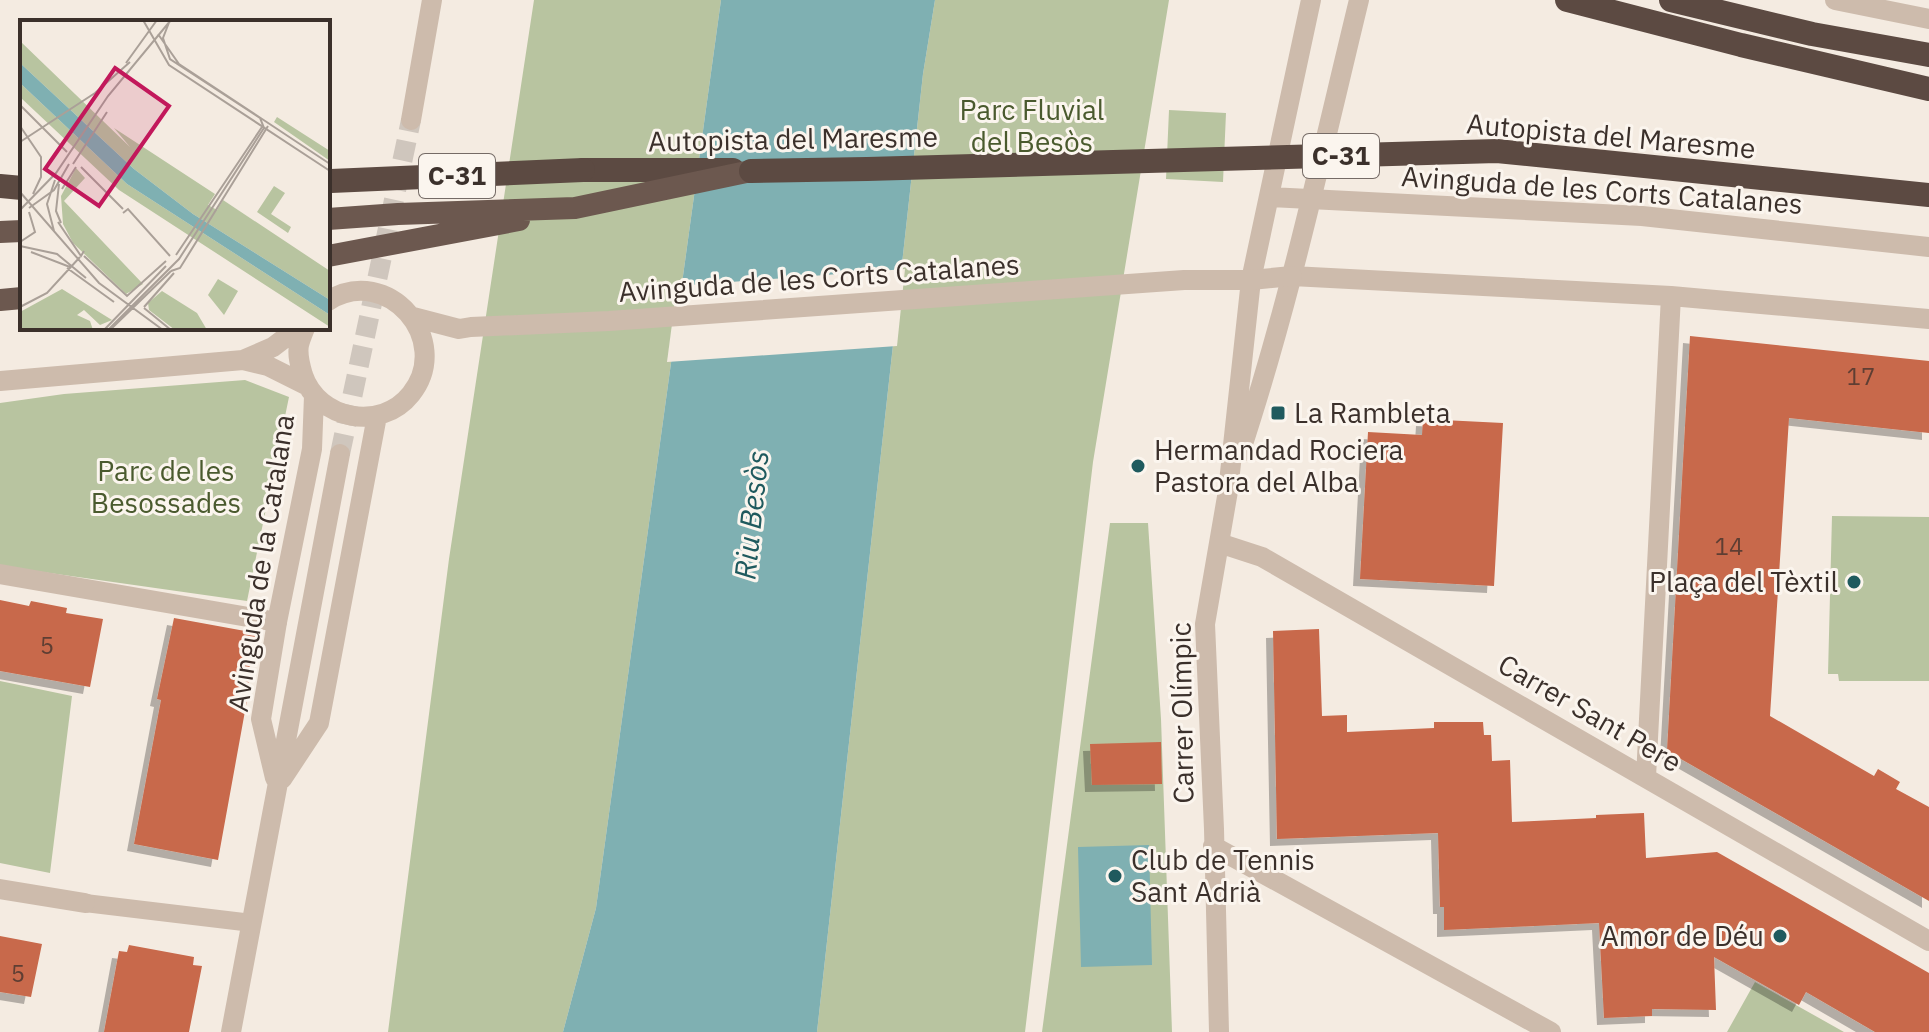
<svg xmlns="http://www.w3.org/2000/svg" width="1929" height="1032" font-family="'IBM Plex Sans',sans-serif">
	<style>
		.green { fill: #b8c4a0 }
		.water { fill: #7fb0b2 }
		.pier { fill: #f4ebe1 }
		.building { fill: #c8694b; filter: url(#shadow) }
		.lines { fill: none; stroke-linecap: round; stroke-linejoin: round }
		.tertiary-tunnel { stroke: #cfc6bd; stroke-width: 20; stroke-dasharray: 20 10; stroke-linecap: butt }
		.service { stroke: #cdbbac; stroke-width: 18 }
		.pedestrian { stroke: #cdbbac; stroke-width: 20 }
		.minor { stroke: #cdbbac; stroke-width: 20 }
		.tertiary { stroke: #cdbbac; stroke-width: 20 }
		.trunk { stroke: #6c584f; stroke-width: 22 }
		.motorway { stroke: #5c4a42; stroke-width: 24 }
		.trunk-bridge { stroke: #6c584f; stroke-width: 22 }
		.motorway-bridge { stroke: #5c4a42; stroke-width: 24 }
		.poi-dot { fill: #1f5a5e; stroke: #fbf5ee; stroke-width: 3 }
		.labels { text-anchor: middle; stroke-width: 6; stroke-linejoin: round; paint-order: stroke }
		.number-label { font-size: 24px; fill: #5e3e33 }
		.shield { fill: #fbf5ee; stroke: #756b66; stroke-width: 2 }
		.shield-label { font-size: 26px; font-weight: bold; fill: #3b302b }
		.park-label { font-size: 28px; fill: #4a5a2e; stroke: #fbf5ee }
		.street-label { font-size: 28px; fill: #3b302b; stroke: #fbf5ee }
		.poi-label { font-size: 28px; fill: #3b302b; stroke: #fbf5ee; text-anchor: start }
		.water-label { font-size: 30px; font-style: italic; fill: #1f5a5e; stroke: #fbf5ee }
		.inset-road { fill: none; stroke: #aaa098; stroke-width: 2 }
		.view { fill: #c2185b; fill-opacity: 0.15; stroke: #c2185b; stroke-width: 4 }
		.inset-edge { fill: none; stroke: #3b302b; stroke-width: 4 }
	</style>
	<defs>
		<filter id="shadow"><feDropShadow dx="-7" dy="7" stdDeviation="0" flood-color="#0004"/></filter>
	</defs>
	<rect width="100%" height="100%" fill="#f4ebe1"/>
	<path class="green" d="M534,0H721L596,908L563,1032H388L449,559Z
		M935,0H1169L1093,462L1025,1032H817L923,74Z
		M1169,110L1226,113L1223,182L1166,179Z
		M245,380L289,397L247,601L0,566V403L64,394Z
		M1832,516L1929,517V681H1839L1838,674H1828Z
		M1110,523H1148L1161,719L1172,1032H1042Z
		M0,681L72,696L50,873L0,863Z
		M1755,982L1844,1032H1727Z"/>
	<path class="water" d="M721,0H935L923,74L817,1032H563L596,908Z
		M1149,845L1152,965L1081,967L1078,847Z"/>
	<path class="pier" d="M905,269L897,346L667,362L677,286Z"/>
	<path class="building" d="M1690,336L1929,361V433L1789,418L1770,716L1874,776L1878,769L1900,782L1896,789L1929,807V901L1667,751Z
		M1423,419L1503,423L1494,586L1360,579L1368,432L1422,435Z
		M0,600L29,606L31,601L67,608L66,613L103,619L90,687L0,671Z
		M174,618L256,633L248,675L249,689L218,860L134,844L161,700L157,699Z
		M1319,629L1322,716L1347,715V732L1434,728V722H1483L1484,735H1491L1492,761L1510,760L1512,822L1596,818V815L1644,813L1646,858L1717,852L1929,973V1032H1875L1806,992L1799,1005L1714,957L1716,1010L1652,1009V1016L1604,1018L1599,923L1444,930V907H1440L1438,833L1277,839L1273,631Z
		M1161,742L1162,784L1092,785L1090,744Z
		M0,936L42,944L31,997L0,992Z
		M129,945L194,957L193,965L202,966L189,1032H104L119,951L127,952Z"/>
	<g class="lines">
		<path class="tertiary-tunnel" d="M340,454L411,120"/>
		<path class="service" d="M85,903L252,923"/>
		<path class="pedestrian" d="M0,574L277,622
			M0,889L85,903"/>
		<path class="minor" d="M1835,0L1929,19
			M1269,197L1642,216L1929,247
			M1292,276L1671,296L1929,319
			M1240,453C1289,305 1322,152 1359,0
			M1219,543L1262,557L1929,941
			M1646,777L1671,296
			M1213,846L1551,1032
			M1219,1032L1214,829L1205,624L1228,491L1251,280L1311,0"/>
		<path class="tertiary" d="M411,120L432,0
			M413,317L459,329L471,327L609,321L1184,280H1251L1292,276
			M305,328C303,333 300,340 299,345C297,355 300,365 303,375C318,420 381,432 411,394C454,340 387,263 328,301
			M243,360L273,347L298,328
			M0,381L243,360L268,366L306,385
			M275,778L261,719L277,622L312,449L314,396
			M282,779L319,723L377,416
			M231,1032L340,454"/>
		<path class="trunk" d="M0,232L22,231
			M0,300L22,298"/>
		<path class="motorway" d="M1567,0L1741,45L1929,89
			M1671,0L1812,34L1929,55
			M583,170H733
			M0,186L22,188"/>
		<path class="trunk-bridge" d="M328,219L398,214L575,208L751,171
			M328,256L519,220"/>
		<path class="motorway-bridge" d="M751,171L867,169L1497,151L1929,195
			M331,181L583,170"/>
	</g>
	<g class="poi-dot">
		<rect x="1270" y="405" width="16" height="16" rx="4"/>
		<circle cx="1138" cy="466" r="8"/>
		<circle cx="1854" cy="582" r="8"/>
		<circle cx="1115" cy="876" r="8"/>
		<circle cx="1780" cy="936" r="8"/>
	</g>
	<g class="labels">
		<g class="number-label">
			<text x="1861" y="385">17</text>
			<text x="1729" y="555">14</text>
			<text x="47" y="654">5</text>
			<text x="18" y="982">5</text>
		</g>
		<g class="shield">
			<rect x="1303" y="134" width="76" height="44" rx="6"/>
			<rect x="419" y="154" width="76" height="44" rx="6"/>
		</g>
		<g class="shield-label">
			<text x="1341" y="165">C-31</text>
			<text x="457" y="185">C-31</text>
		</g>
		<g class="park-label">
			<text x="1032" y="120">Parc Fluvial<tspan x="1032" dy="32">del Besòs</tspan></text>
			<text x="166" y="481">Parc de les<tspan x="166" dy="32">Besossades</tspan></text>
		</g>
		<g class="street-label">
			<text transform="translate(1611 136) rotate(5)" y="10">Autopista del Maresme</text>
			<text transform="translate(793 139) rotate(-1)" y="10">Autopista del Maresme</text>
			<text transform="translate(1602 190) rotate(4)" y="10">Avinguda de les Corts Catalanes</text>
			<text transform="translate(819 278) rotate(-4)" y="10">Avinguda de les Corts Catalanes</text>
			<text transform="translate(261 563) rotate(-81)" y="10">Avinguda de la Catalana</text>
			<text transform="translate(1182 713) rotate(-91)" y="10">Carrer Olímpic</text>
			<text transform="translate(1590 713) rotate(30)" y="10">Carrer Sant Pere</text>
		</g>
		<g class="poi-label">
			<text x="1294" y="423">La Rambleta</text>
			<text x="1154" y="460">Hermandad Rociera<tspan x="1154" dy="32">Pastora del Alba</tspan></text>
			<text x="1838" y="592" text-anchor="end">Plaça del Tèxtil</text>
			<text x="1131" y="870">Club de Tennis<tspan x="1131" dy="32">Sant Adrià</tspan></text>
			<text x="1764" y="946" text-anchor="end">Amor de Déu</text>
		</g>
		<g class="water-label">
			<text transform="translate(752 515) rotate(-84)" y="10">Riu Besòs</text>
		</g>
	</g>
	<g transform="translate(20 20)">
		<rect width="310" height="310" fill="#f4ebe1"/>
		<path d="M0,21L110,127L94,108L195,174L188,185L197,190L203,180L310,251V280L173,194L114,149L0,43ZM0,63L107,164L310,295V307L99,170L0,77ZM257,97L310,131V141L254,102ZM56,148L65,158L44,181L123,264L106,274L53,223L43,204L41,176ZM254,166L265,173L251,194L271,207L268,213L237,192ZM198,259L218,271L204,295L208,300L188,275ZM42,269L92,300L80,305L64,290L57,295L70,301L73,310H0V292ZM142,271L177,293L187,310H155L129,290L128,283Z" fill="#b8c4a0"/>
		<path d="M0,43L114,149L173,194L310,280V295L107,164L0,63Z" fill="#7fb0b2"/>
		<path class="inset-road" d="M123,0L149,45L310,151M138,14L159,44L310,144M106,43L137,0M0,85L47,132M0,106L21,137V157L13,174M0,122L75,73L110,42M53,144L87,92M61,147L103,189M39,164L36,191L41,203M42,169L56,147M0,172L79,263L143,310M9,188L34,170L49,144M0,190L36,153L88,76L151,0M103,193L108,189L150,236M38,202L61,236L64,231M34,211L27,184L35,160M0,222L15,212L9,192M0,226L37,234L66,258M11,232L50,247M156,235L242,107M64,236L107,276L146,241M47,248L94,282M151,251L160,248L248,106M0,287L27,273L60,237M124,287L154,253M124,288L151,310M84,310L146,246M88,310L159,239L244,108L240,98L150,39L143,18L150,0M90,310L151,251"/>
		<path class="view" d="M95,48L149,86L79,186L25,149Z"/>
		<rect width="310" height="310" class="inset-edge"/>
	</g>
</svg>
